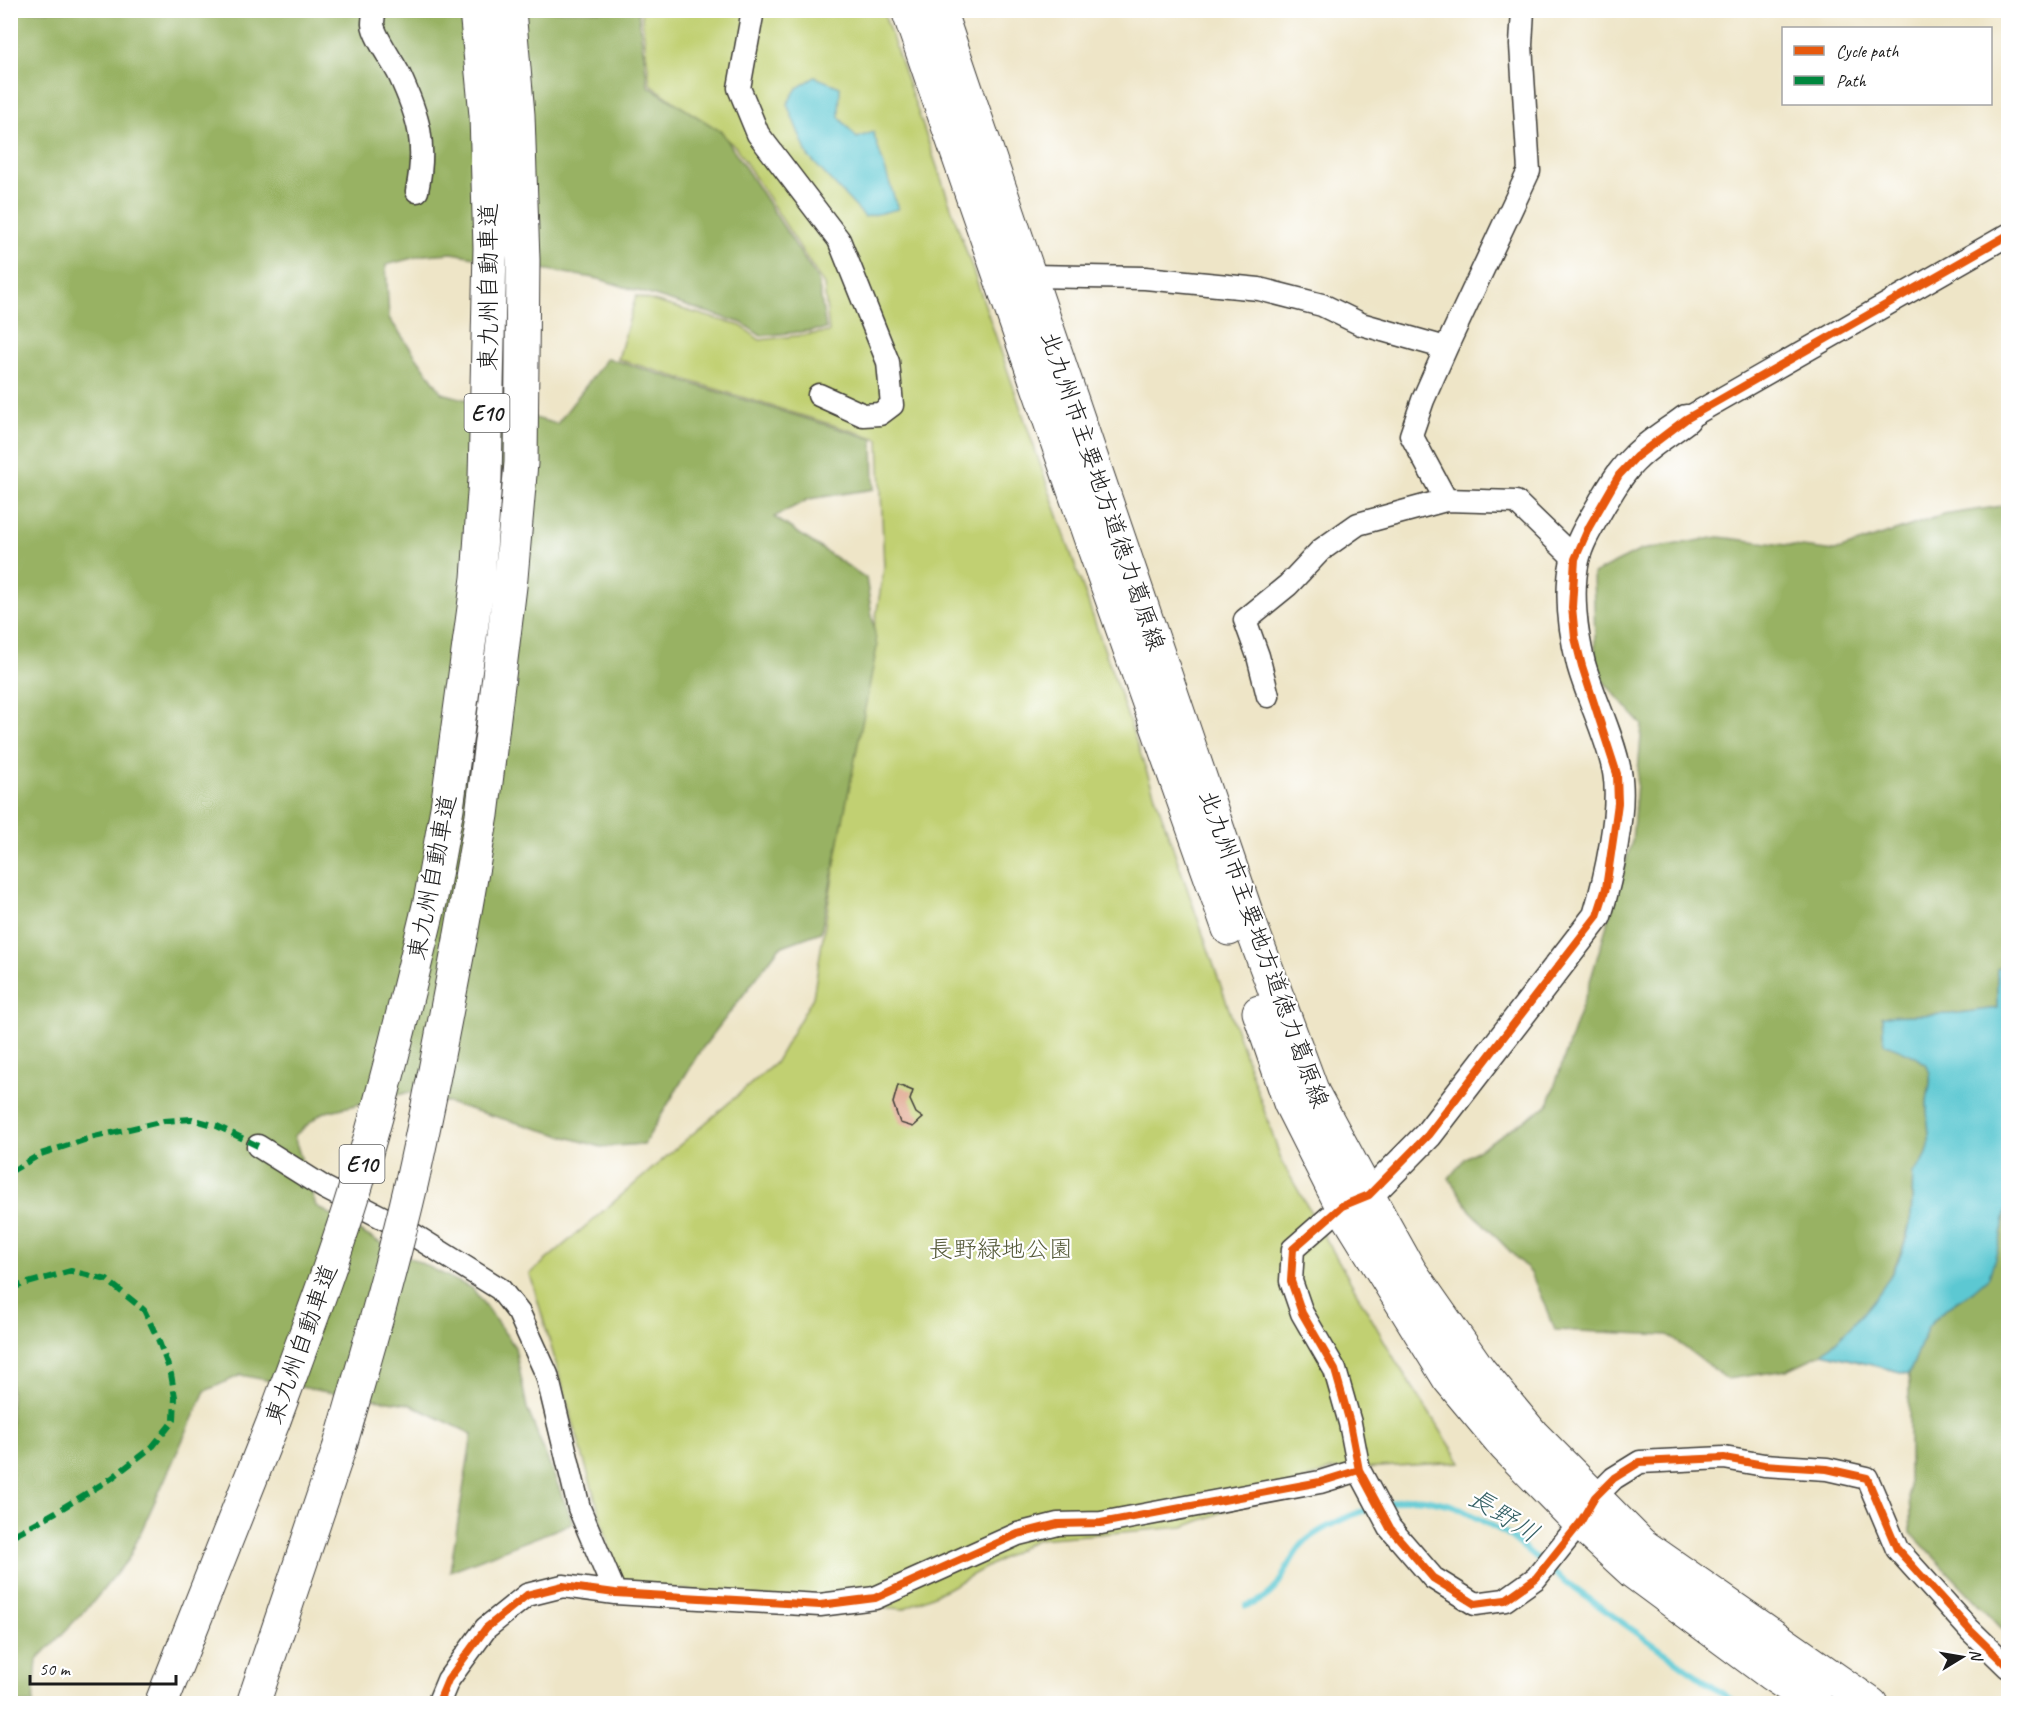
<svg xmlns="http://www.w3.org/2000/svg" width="2019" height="1714" font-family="Caveat,'Klee One',sans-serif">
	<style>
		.green { fill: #c1d072; stroke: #6e7647; stroke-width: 1.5 }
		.forest { fill: #98b264; stroke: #5a6740; stroke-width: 1.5 }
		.water { fill: #5bc8d2; stroke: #3c7277; stroke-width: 1.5 }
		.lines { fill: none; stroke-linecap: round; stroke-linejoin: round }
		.stream { stroke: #5bc8d2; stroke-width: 6 }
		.building { fill: #dc9b80 }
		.minor-casing { stroke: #3c3a36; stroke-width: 25 }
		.tertiary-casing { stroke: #3c3a36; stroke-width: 31 }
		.primary-casing { stroke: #3c3a36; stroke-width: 35 }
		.motorway-casing { stroke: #3c3a36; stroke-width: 35 }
		.minor { stroke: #fff; stroke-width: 22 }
		.tertiary { stroke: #fff; stroke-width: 28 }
		.primary { stroke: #fff; stroke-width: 33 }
		.motorway { stroke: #fff; stroke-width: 33 }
		.motorway-bridge-casing { stroke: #3c3a36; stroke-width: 35; stroke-linecap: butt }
		.motorway-bridge { stroke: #fff; stroke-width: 33 }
		.quiet { stroke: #00873e; stroke-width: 6; stroke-dasharray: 12 6; stroke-linecap: butt }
		.cycleway-casing { stroke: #fff; stroke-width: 11 }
		.cycleway { stroke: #e8590c; stroke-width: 8 }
		.labels { text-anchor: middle; stroke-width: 4.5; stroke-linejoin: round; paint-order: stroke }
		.shield { fill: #fff; stroke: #606060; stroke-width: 1.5 }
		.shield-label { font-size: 22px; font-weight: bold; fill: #1c1c1c }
		.street-label { font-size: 24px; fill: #1c1c1c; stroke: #fff }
		.park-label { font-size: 24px; fill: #565b3a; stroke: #fff }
		.water-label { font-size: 26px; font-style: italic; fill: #356165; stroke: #fff }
	</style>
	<rect width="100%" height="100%" fill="#fff"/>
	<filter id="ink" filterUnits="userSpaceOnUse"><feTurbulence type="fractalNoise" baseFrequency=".0167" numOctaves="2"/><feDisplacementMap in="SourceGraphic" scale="12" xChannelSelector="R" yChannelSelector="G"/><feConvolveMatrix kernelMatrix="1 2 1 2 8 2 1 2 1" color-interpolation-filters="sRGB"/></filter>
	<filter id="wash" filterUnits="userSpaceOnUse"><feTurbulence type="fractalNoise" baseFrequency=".008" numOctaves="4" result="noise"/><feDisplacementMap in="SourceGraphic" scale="24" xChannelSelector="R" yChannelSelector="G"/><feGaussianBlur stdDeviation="1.35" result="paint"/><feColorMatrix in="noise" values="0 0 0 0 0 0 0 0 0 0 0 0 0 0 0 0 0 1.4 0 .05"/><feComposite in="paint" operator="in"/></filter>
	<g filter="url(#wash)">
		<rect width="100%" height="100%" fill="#eee5c7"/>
		<path class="green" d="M641,11H883L1282,1162L1397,1363L1461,1462L1331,1470L1184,1527L1037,1539L947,1589L903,1609L620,1584L530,1274L775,1063L813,997L884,568L879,439L618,359L636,296L741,326L760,340L829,332L824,285L735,146L650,84Z"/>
		<path class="forest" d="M11,11H638L648,86L722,132L818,280L826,329L761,336L742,323L599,279L452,253L424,255L386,265L389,318L442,393L557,424L607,358L873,439L874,489L809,499L774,517L866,578L877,647L821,932L780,947L698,1054L644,1144L601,1147L410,1092L322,1113L294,1136L316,1206L375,1240L473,1289L515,1347L527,1408L573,1523L450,1571L472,1434L409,1404L321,1391L241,1375L205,1391L129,1558L93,1602L37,1660L33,1703L11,1704Z
			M2008,505V964L1997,969V1008L1951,1014L1882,1016L1884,1043C1895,1048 1922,1056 1928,1068C1934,1080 1927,1092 1927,1104C1926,1134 1939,1148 1913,1173L1911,1217L1903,1248L1884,1289L1852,1327L1823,1353L1787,1370L1727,1379L1668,1335L1555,1330L1531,1273L1470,1210L1449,1178L1465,1158L1548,1105L1588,988L1632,841L1642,725L1596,673L1593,574L1641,550L1719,537L1835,551L1943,515Z
			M2007,1198H2008V1635L1911,1533L1909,1495V1374L1928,1327L1945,1309L1973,1291Z"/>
		<path class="water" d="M815,77L840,87L839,117L857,138L873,132L898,209L865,217L808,156L787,104L797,88Z
			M2008,964V1198L2000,1241L1989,1277L1973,1291L1945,1309L1928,1327L1909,1374L1823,1353C1864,1316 1905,1272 1911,1215C1913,1201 1912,1187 1913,1173C1939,1148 1926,1134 1927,1104C1927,1092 1934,1080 1928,1068C1922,1056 1895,1048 1884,1043L1882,1016L1951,1014L1997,1008V969Z"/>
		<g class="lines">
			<path class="stream" d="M1383,1505L1410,1498L1425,1499L1452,1505L1506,1533L1564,1581L1737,1704
				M1246,1606C1283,1595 1280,1573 1300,1547C1312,1531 1354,1513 1373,1508"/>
		</g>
		<g id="blocks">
			<path class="building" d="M898,1085L913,1091L910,1100L916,1113L923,1118L913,1127L900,1123L893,1103Z"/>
		</g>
	</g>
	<g filter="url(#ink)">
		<use href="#blocks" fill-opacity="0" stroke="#3c3a36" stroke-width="1.5"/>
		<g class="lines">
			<g class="minor-casing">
				<path id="minor" d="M374,10C374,15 373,20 373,24C374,36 393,62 399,74C419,117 427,144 417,191
					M753,10L739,88L758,134L839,240L888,362L892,405L880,414L863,415L819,395
					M1030,276L1145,278L1259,289L1322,305L1361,324L1446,348
					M1686,419L2008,235
					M1446,500L1411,435L1423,400L1446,348L1529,171L1521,45L1523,10
					M1268,696L1258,656L1245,620L1288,585L1321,550L1358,524L1446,500L1516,502L1575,559
					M258,1146L325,1188L401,1227L500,1289L519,1313L547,1375L579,1508L615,1593
					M1355,1201L1342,1206L1293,1249L1291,1281L1302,1313L1335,1370L1350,1423L1359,1470L1390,1528L1433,1578L1475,1604L1505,1600L1536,1578L1580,1523L1595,1497L1614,1478L1640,1462L1724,1458L1764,1465L1827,1469L1867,1478L1897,1549L1970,1630L2008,1667
					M438,1704L448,1680L486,1628L527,1595L563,1586L615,1593L820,1605L875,1598L1018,1534L1058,1524L1101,1523L1320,1482L1359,1470"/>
			</g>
			<g class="tertiary-casing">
				<path id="tertiary" d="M1369,1195L1428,1135L1597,916C1608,880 1624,809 1617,772C1610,735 1591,700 1581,664C1573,632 1568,592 1575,560C1580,539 1593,520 1603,502C1613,486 1621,471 1635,458C1650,443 1669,432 1686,419"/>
			</g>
			<g class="primary-casing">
				<path id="primary" d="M908,10L1090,537L1229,929
					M939,10L1249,921L1313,1093L1381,1219L1410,1271L1480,1371L1532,1434L1641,1544L1871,1704
					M1259,1012L1290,1103L1342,1206L1449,1379L1505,1446L1580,1523L1633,1572L1771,1674L1816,1704"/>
			</g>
			<g class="motorway-casing">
				<path id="motorway" d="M430,902L447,808L478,578L485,479L490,248L486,115L476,10
					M460,940L482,815L511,578L521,463L523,260L518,115L509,10
					M161,1704L274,1420
					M253,1704L339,1449"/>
			</g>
			<use href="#minor" class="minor"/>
			<use href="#tertiary" class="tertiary"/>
			<use href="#primary" class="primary"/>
			<use href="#motorway" class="motorway"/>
			<g class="motorway-bridge-casing">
				<path id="motorway-bridge" d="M274,1420C307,1331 341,1241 367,1149C391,1067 410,984 430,902
					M339,1449C365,1360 391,1271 412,1181C430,1101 445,1020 460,940"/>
			</g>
			<use href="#motorway-bridge" class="motorway-bridge"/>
			<path class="quiet" d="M10,1172L41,1154L90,1138L164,1121L192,1119L217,1126L258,1146
				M10,1288L71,1271L107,1280L144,1310L158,1339L171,1374L175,1397L174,1420L153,1446L112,1478L56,1512L10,1537"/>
			<g class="cycleway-casing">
				<path id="cycleway" d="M2008,235L1686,419L1636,457L1619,475L1589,527L1575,559L1572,607L1575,638L1582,666L1617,774L1618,803L1614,833L1606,888L1597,916L1428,1135L1369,1195L1342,1206L1293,1249L1291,1281L1302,1313L1335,1370L1350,1423L1359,1470L1390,1528L1433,1578L1475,1604L1505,1600L1536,1578L1580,1523L1595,1497L1614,1478L1640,1462L1724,1458L1764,1465L1827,1469L1867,1478L1897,1549L1970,1630L2008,1667
					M438,1704L448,1680L486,1628L527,1595L563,1586L615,1593L820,1605L875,1598L1018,1534L1058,1524L1101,1523L1320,1482L1359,1470"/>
			</g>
			<use href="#cycleway" class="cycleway"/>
		</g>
	</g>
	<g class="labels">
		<g class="shield">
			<rect x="464.5" y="394" width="45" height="38" rx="4.5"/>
			<rect x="339.5" y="1145" width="45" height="38" rx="4.5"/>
		</g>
		<g class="shield-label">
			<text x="487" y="421">E10</text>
			<text x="362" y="1172">E10</text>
		</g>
		<g class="street-label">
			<text transform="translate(488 287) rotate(-90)" y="8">東九州自動車道</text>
			<text transform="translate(1103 491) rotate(71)" y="8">北九州市主要地方道徳力葛原線</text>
			<text transform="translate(432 877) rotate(-79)" y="8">東九州自動車道</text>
			<text transform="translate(1264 949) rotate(70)" y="8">北九州市主要地方道徳力葛原線</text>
			<text transform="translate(301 1344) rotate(-70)" y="8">東九州自動車道</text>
		</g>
		<g class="park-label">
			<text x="1001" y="1257">長野緑地公園</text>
		</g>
		<g class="water-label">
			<text transform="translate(1504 1515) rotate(32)" y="9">長野川</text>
		</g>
	</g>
	<rect width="2019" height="1714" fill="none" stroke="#fff" stroke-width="36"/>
	<rect x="1782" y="27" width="210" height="78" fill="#ffffff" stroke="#a4a4a4" stroke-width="1.5"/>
	<rect x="1794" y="46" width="30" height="9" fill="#e8590c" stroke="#a4a4a4" stroke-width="1.5"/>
	<text x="1836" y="57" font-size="18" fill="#1c1c1c">Cycle path</text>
	<rect x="1794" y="76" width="30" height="9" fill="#00873e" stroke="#a4a4a4" stroke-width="1.5"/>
	<text x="1836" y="87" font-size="18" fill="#1c1c1c">Path</text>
	<g transform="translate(1962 1657) rotate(79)" stroke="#ffffff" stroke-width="4.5" paint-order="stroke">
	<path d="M0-4.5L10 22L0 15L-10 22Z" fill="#1c1c1c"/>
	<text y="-9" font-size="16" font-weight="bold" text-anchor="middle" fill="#1c1c1c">N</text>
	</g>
	<path d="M30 1675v9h146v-9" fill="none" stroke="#1c1c1c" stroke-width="3"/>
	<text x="39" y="1675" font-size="18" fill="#1c1c1c" stroke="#ffffff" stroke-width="4.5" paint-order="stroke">50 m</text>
</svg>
